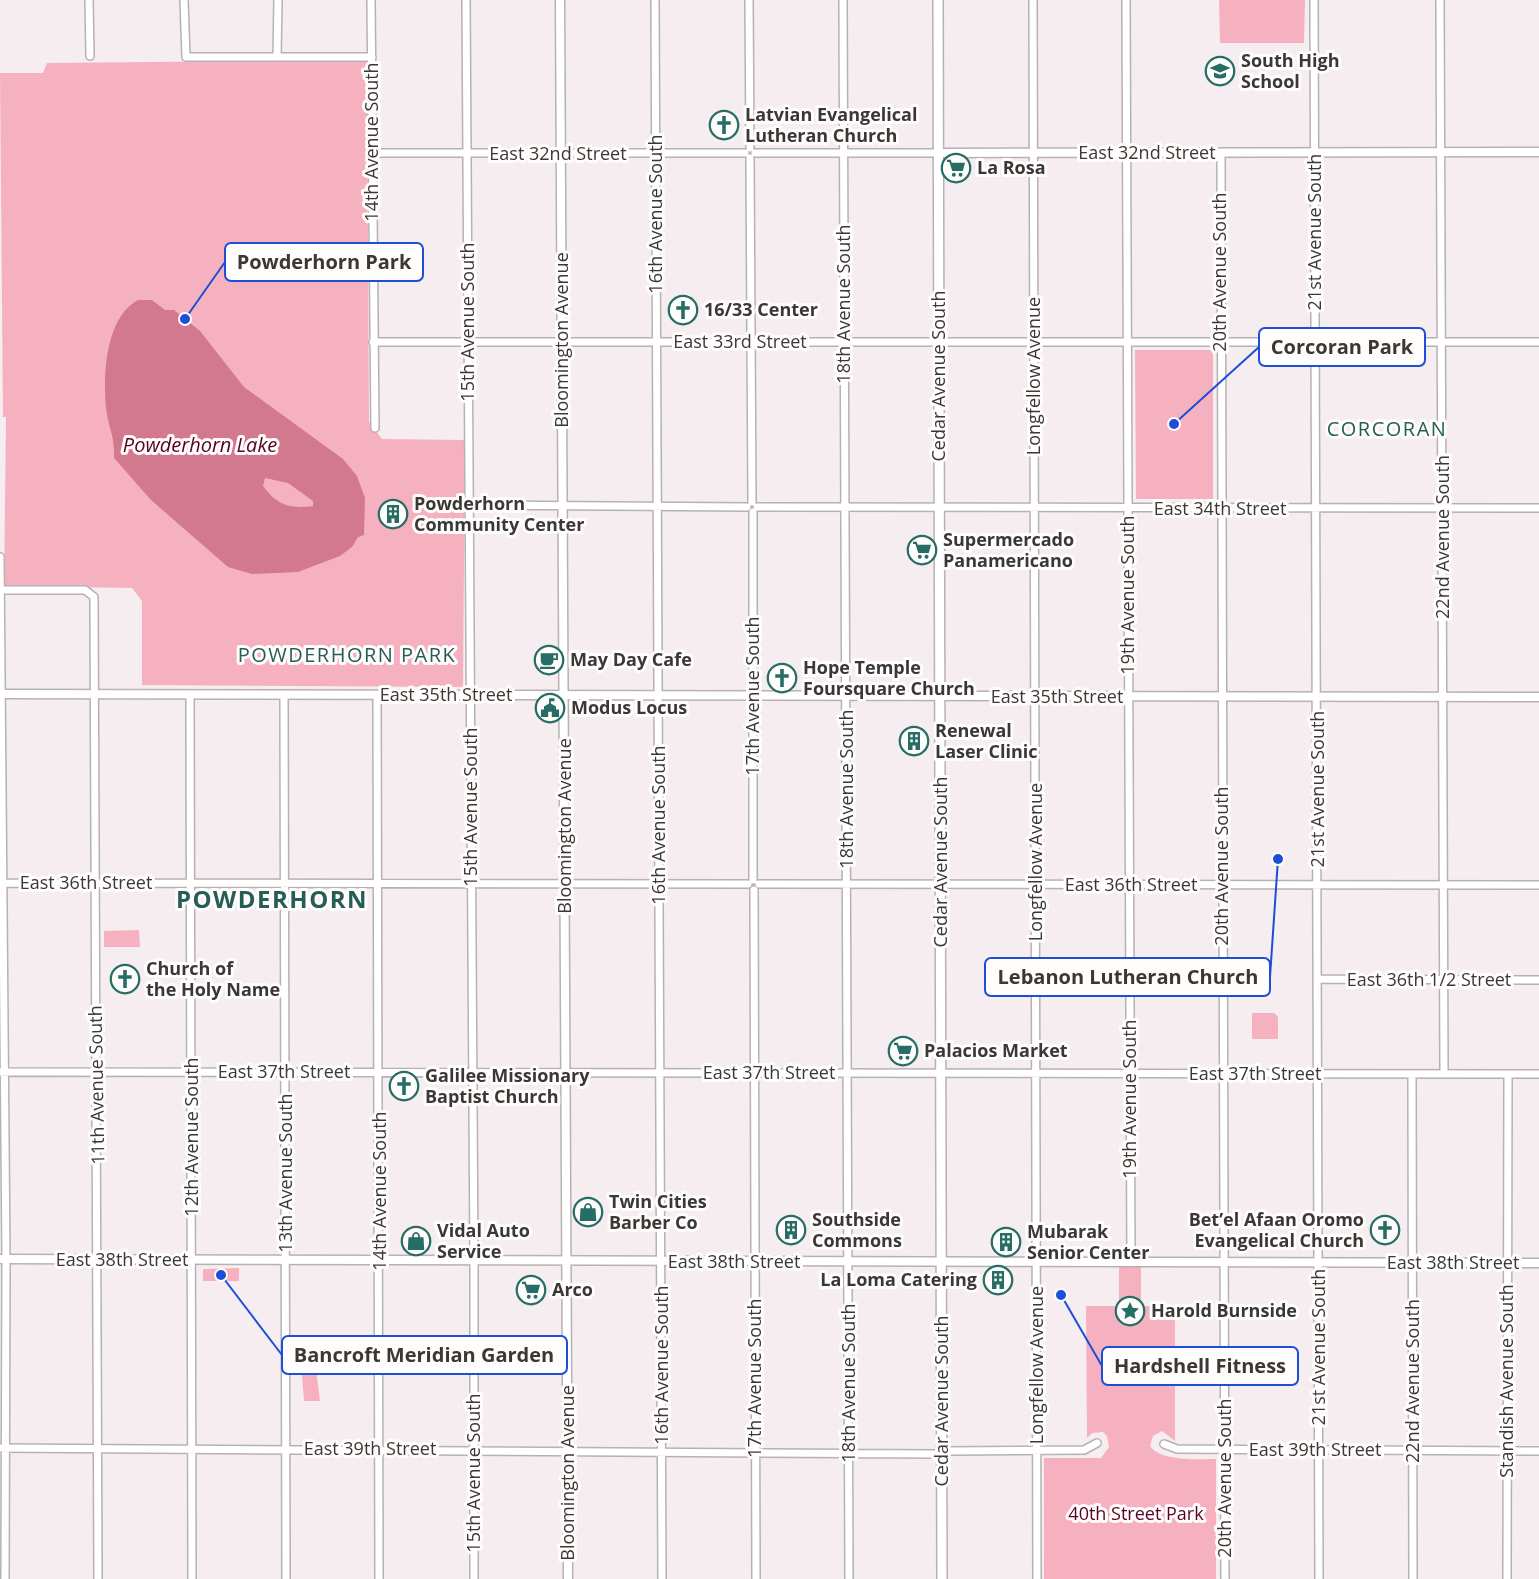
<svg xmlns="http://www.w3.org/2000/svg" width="1539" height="1579" font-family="'Open Sans',sans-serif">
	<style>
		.green { fill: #f6b1c0 }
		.water { fill: #d2798f; fill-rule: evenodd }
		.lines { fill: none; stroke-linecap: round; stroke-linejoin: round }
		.minor-casing { stroke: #b8b1b2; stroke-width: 10 }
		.tertiary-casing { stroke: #b8b1b2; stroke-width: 11 }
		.secondary-casing { stroke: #b8b1b2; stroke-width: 12 }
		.minor { stroke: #fff; stroke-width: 7 }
		.tertiary { stroke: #fff; stroke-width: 8 }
		.secondary { stroke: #fff; stroke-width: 9 }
		.labels { text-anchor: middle; stroke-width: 6; stroke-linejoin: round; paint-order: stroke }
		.poi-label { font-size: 18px; font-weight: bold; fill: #3a3737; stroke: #fffcfc; text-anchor: start }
		.street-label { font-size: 18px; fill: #3a3737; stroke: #fffcfc }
		.park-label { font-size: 18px; fill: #570325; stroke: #fffcfc }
		.neighbourhood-label { font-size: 20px; letter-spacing: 1.5px; fill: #265e57; stroke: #fffcfc }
		.water-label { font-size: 20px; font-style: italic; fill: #560224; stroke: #fffcfc }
		.district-label { font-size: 24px; font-weight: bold; letter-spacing: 1.5px; fill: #265e57; stroke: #fffcfc }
		.leader { fill: none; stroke: #1d4ed8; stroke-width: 2 }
		.callout-dot { fill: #1d4ed8; stroke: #fffcfc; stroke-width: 2 }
		.callout { fill: #fffcfc; stroke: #1d4ed8; stroke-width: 2 }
		.callout-label { font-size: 20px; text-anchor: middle; font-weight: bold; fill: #3a3737 }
	</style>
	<rect width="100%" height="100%" fill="#f5edef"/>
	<path class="green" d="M1219,0H1305L1304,43H1220Z
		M367,60L369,422L382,439L465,440L463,687L142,685V601L132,588L4,586L6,417H3L0,73H43L47,63Z
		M1135,350H1213V499H1136Z
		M139,930L140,947H104V931Z
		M1252,1013H1274L1278,1017V1039H1252Z
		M1141,1266V1306H1175V1441L1162,1431L1153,1436L1150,1446C1161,1462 1199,1459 1216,1459V1579H1044V1458H1101L1109,1447L1107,1436L1103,1432L1092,1433L1087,1438L1086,1306H1119V1267Z
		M239,1268V1281H203V1269Z
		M315,1361L320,1401H304L301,1362Z"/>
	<path class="water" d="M138,300H152L165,310H174L200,331L244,387L343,459L357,476L365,498L364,535L358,537L352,547L340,556L298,572L252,574L228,567L151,500L114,458C115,436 108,427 106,408C103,375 105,318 138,300ZM265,478L288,483L313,501V506C289,509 277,505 263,486Z"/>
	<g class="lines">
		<g class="minor-casing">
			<path id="minor" d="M89,0L90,56
				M184,0L186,57H372
				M371,0L375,428
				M466,0L474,1261V1579
				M655,0L662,1579
				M749,0L750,148
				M843,0L849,1579
				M1033,0L1037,1579
				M1126,0L1131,1262
				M1314,0L1319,1579
				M1440,0L1444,1074
				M277,57L278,0
				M372,153H745
				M755,153H938
				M1221,153L1225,1579
				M750,158L752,502
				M373,342H1539
				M469,505L747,507
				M757,507L1539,508
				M753,512V880
				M0,557L6,1259L5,1579
				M1,590H85L94,597L98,1579
				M190,695L192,1579
				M284,695L286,1579
				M377,695L379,1579
				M0,883L748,884
				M759,884L1539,885
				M754,890L756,1579
				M1318,979L1539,980
				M0,1072L1539,1074
				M1412,1074L1413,1579
				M1164,1444L1177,1449L1539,1451
				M0,1448L936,1454L950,1451L1084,1450L1097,1443
				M1507,1579L1508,1074"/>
		</g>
		<g class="tertiary-casing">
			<path id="tertiary" d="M560,0L568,1579
				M938,153L1539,152
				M0,694L1539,697
				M0,1259L1539,1263"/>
		</g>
		<g class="secondary-casing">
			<path id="secondary" d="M938,0L942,1579"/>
		</g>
		<use href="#minor" class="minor"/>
		<use href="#tertiary" class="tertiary"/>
		<use href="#secondary" class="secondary"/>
	</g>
	<defs>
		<g id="school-ring" transform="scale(1.5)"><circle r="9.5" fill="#fffcfc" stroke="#256d65" stroke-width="1.5"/><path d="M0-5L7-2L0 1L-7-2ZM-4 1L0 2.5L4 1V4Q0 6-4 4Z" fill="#256d65"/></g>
		<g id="church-ring" transform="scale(1.5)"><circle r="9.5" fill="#fffcfc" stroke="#256d65" stroke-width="1.5"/><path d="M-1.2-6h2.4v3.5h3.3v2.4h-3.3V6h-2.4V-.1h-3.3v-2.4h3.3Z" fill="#256d65"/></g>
		<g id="supermarket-ring" transform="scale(1.5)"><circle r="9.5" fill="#fffcfc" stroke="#256d65" stroke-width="1.5"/><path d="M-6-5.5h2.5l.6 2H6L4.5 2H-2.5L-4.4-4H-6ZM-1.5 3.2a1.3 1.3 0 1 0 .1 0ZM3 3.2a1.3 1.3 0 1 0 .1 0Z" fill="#256d65"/></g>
		<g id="building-ring" transform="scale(1.5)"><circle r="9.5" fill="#fffcfc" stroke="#256d65" stroke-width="1.5"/><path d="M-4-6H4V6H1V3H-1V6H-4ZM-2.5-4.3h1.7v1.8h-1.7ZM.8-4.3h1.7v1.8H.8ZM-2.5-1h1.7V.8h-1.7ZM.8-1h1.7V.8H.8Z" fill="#256d65"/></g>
		<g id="cafe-ring" transform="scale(1.5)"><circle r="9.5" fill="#fffcfc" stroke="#256d65" stroke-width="1.5"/><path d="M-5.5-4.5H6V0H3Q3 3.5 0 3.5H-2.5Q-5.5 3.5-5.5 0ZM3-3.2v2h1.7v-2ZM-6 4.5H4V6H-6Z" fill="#256d65"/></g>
		<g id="civic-ring" transform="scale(1.5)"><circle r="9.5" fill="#fffcfc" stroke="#256d65" stroke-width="1.5"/><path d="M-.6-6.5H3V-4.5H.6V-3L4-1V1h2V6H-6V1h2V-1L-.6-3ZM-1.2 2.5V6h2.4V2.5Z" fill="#256d65"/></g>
		<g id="shop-ring" transform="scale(1.5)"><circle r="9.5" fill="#fffcfc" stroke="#256d65" stroke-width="1.5"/><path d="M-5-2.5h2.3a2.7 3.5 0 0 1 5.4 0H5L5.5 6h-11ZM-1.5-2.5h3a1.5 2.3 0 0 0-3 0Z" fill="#256d65"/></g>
		<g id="sight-ring" transform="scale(1.5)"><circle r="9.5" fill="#fffcfc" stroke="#256d65" stroke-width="1.5"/><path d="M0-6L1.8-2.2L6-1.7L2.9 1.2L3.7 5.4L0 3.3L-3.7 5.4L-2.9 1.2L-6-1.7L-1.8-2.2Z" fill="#256d65"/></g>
	</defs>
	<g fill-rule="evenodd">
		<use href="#school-ring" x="1220" y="71"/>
		<use href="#church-ring" x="724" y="125"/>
		<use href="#supermarket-ring" x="956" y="168"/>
		<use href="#church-ring" x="683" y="310"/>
		<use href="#building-ring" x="393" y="514"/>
		<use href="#supermarket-ring" x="922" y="550"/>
		<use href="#cafe-ring" x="549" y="660"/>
		<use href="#church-ring" x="782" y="678"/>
		<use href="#civic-ring" x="550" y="708"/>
		<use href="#building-ring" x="914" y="741"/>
		<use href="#church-ring" x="125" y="979"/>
		<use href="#supermarket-ring" x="903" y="1051"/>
		<use href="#church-ring" x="404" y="1086"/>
		<use href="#shop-ring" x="588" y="1212"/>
		<use href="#building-ring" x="791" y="1230"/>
		<use href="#church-ring" x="1385" y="1230"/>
		<use href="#shop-ring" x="416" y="1241"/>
		<use href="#building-ring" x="1006" y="1242"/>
		<use href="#building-ring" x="998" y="1280"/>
		<use href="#supermarket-ring" x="531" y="1290"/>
		<use href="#sight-ring" x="1130" y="1311"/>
	</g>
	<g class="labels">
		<g class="poi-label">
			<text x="1241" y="67">South High<tspan x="1241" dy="21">School</tspan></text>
			<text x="745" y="121">Latvian Evangelical<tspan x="745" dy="21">Lutheran Church</tspan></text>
			<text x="977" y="174">La Rosa</text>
			<text x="704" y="316">16/33 Center</text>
			<text x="414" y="510">Powderhorn<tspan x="414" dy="21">Community Center</tspan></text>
			<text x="943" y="546">Supermercado<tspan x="943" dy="21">Panamericano</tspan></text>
			<text x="570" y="666">May Day Cafe</text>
			<text x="803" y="674">Hope Temple<tspan x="803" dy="21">Foursquare Church</tspan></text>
			<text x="571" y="714">Modus Locus</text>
			<text x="935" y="737">Renewal<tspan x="935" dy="21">Laser Clinic</tspan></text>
			<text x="146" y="975">Church of<tspan x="146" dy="21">the Holy Name</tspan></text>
			<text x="924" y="1057">Palacios Market</text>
			<text x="425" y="1082">Galilee Missionary<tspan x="425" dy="21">Baptist Church</tspan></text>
			<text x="609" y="1208">Twin Cities<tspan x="609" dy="21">Barber Co</tspan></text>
			<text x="812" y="1226">Southside<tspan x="812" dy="21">Commons</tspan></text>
			<text x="1364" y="1226" text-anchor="end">Bet’el Afaan Oromo<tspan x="1364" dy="21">Evangelical Church</tspan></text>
			<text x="437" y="1237">Vidal Auto<tspan x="437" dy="21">Service</tspan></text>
			<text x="1027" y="1238">Mubarak<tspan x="1027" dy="21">Senior Center</tspan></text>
			<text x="977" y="1286" text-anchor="end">La Loma Catering</text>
			<text x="552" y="1296">Arco</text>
			<text x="1151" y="1317">Harold Burnside</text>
		</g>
		<g class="street-label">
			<text transform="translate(372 142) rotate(-90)" y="6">14th Avenue South</text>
			<text x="1147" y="159">East 32nd Street</text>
			<text x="558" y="160">East 32nd Street</text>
			<text transform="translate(656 214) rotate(-90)" y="6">16th Avenue South</text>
			<text transform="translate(1315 232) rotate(-90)" y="6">21st Avenue South</text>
			<text transform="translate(1220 272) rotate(-90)" y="6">20th Avenue South</text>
			<text transform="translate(844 304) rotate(-90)" y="6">18th Avenue South</text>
			<text transform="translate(468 322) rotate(-90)" y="6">15th Avenue South</text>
			<text transform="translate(562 340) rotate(-90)" y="6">Bloomington Avenue</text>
			<text x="740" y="348">East 33rd Street</text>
			<text transform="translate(939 376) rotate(-90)" y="6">Cedar Avenue South</text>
			<text transform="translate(1034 376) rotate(-90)" y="6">Longfellow Avenue</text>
			<text x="1220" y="515">East 34th Street</text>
			<text transform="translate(1443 537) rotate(-90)" y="6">22nd Avenue South</text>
			<text transform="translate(1128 595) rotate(-90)" y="6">19th Avenue South</text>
			<text x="446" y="701">East 35th Street</text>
			<text transform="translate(753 696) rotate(-90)" y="6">17th Avenue South</text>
			<text x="1057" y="703">East 35th Street</text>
			<text transform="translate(847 789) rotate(-90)" y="6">18th Avenue South</text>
			<text transform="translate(1318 789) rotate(-90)" y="6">21st Avenue South</text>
			<text transform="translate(471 807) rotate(-90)" y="6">15th Avenue South</text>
			<text transform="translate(659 825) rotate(-90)" y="6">16th Avenue South</text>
			<text transform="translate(565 826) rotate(-90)" y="6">Bloomington Avenue</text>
			<text transform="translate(941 862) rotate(-90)" y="6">Cedar Avenue South</text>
			<text transform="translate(1036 862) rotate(-90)" y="6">Longfellow Avenue</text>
			<text transform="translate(1222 866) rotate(-90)" y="6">20th Avenue South</text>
			<text x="86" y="889">East 36th Street</text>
			<text x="1131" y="891">East 36th Street</text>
			<text x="1429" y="986">East 36th 1/2 Street</text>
			<text x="284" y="1078">East 37th Street</text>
			<text x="769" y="1079">East 37th Street</text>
			<text x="1255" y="1080">East 37th Street</text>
			<text transform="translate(97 1085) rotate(-91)" y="6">11th Avenue South</text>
			<text transform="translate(1130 1099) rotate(-90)" y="6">19th Avenue South</text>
			<text transform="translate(192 1137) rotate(-90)" y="6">12th Avenue South</text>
			<text transform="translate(286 1173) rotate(-90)" y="6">13th Avenue South</text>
			<text transform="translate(380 1191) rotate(-90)" y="6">14th Avenue South</text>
			<text x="122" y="1266">East 38th Street</text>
			<text x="734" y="1268">East 38th Street</text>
			<text x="1453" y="1269">East 38th Street</text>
			<text transform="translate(1319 1347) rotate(-90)" y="6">21st Avenue South</text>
			<text transform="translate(662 1365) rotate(-90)" y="6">16th Avenue South</text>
			<text transform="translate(1037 1365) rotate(-90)" y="6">Longfellow Avenue</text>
			<text transform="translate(755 1378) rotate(-90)" y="6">17th Avenue South</text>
			<text transform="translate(1413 1381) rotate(-90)" y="6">22nd Avenue South</text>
			<text transform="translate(1507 1381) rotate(-90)" y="6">Standish Avenue South</text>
			<text transform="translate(849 1383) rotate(-90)" y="6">18th Avenue South</text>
			<text transform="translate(942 1401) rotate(-90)" y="6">Cedar Avenue South</text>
			<text x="370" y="1455">East 39th Street</text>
			<text x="1315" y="1456">East 39th Street</text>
			<text transform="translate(474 1473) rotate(-90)" y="6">15th Avenue South</text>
			<text transform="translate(568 1473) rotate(-90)" y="6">Bloomington Avenue</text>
			<text transform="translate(1225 1478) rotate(-90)" y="6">20th Avenue South</text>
		</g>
		<g class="park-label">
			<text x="1136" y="1520">40th Street Park</text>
		</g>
		<g class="neighbourhood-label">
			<text x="1387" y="436">CORCORAN</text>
			<text x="347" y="662">POWDERHORN PARK</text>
		</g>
		<g class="water-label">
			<text x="200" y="452">Powderhorn Lake</text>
		</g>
		<g class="district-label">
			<text x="272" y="908">POWDERHORN</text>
		</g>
	</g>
	<path class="leader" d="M185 319L225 262M1174 424L1259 347M1278 859L1270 977M221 1275L282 1355M1061 1295L1102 1366"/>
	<g class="callout-dot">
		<circle cx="185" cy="319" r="6"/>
		<circle cx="1174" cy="424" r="6"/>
		<circle cx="1278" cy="859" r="6"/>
		<circle cx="221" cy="1275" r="6"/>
		<circle cx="1061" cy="1295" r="6"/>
	</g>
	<g class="callout">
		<rect x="225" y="243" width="198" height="38" rx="6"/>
		<rect x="1259" y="328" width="166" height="38" rx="6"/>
		<rect x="985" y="958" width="285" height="38" rx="6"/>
		<rect x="282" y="1336" width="285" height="38" rx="6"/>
		<rect x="1102" y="1347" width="196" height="38" rx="6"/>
	</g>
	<g class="callout-label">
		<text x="324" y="269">Powderhorn Park</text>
		<text x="1342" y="354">Corcoran Park</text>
		<text x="1128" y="984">Lebanon Lutheran Church</text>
		<text x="424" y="1362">Bancroft Meridian Garden</text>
		<text x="1200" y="1373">Hardshell Fitness</text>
	</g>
</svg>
